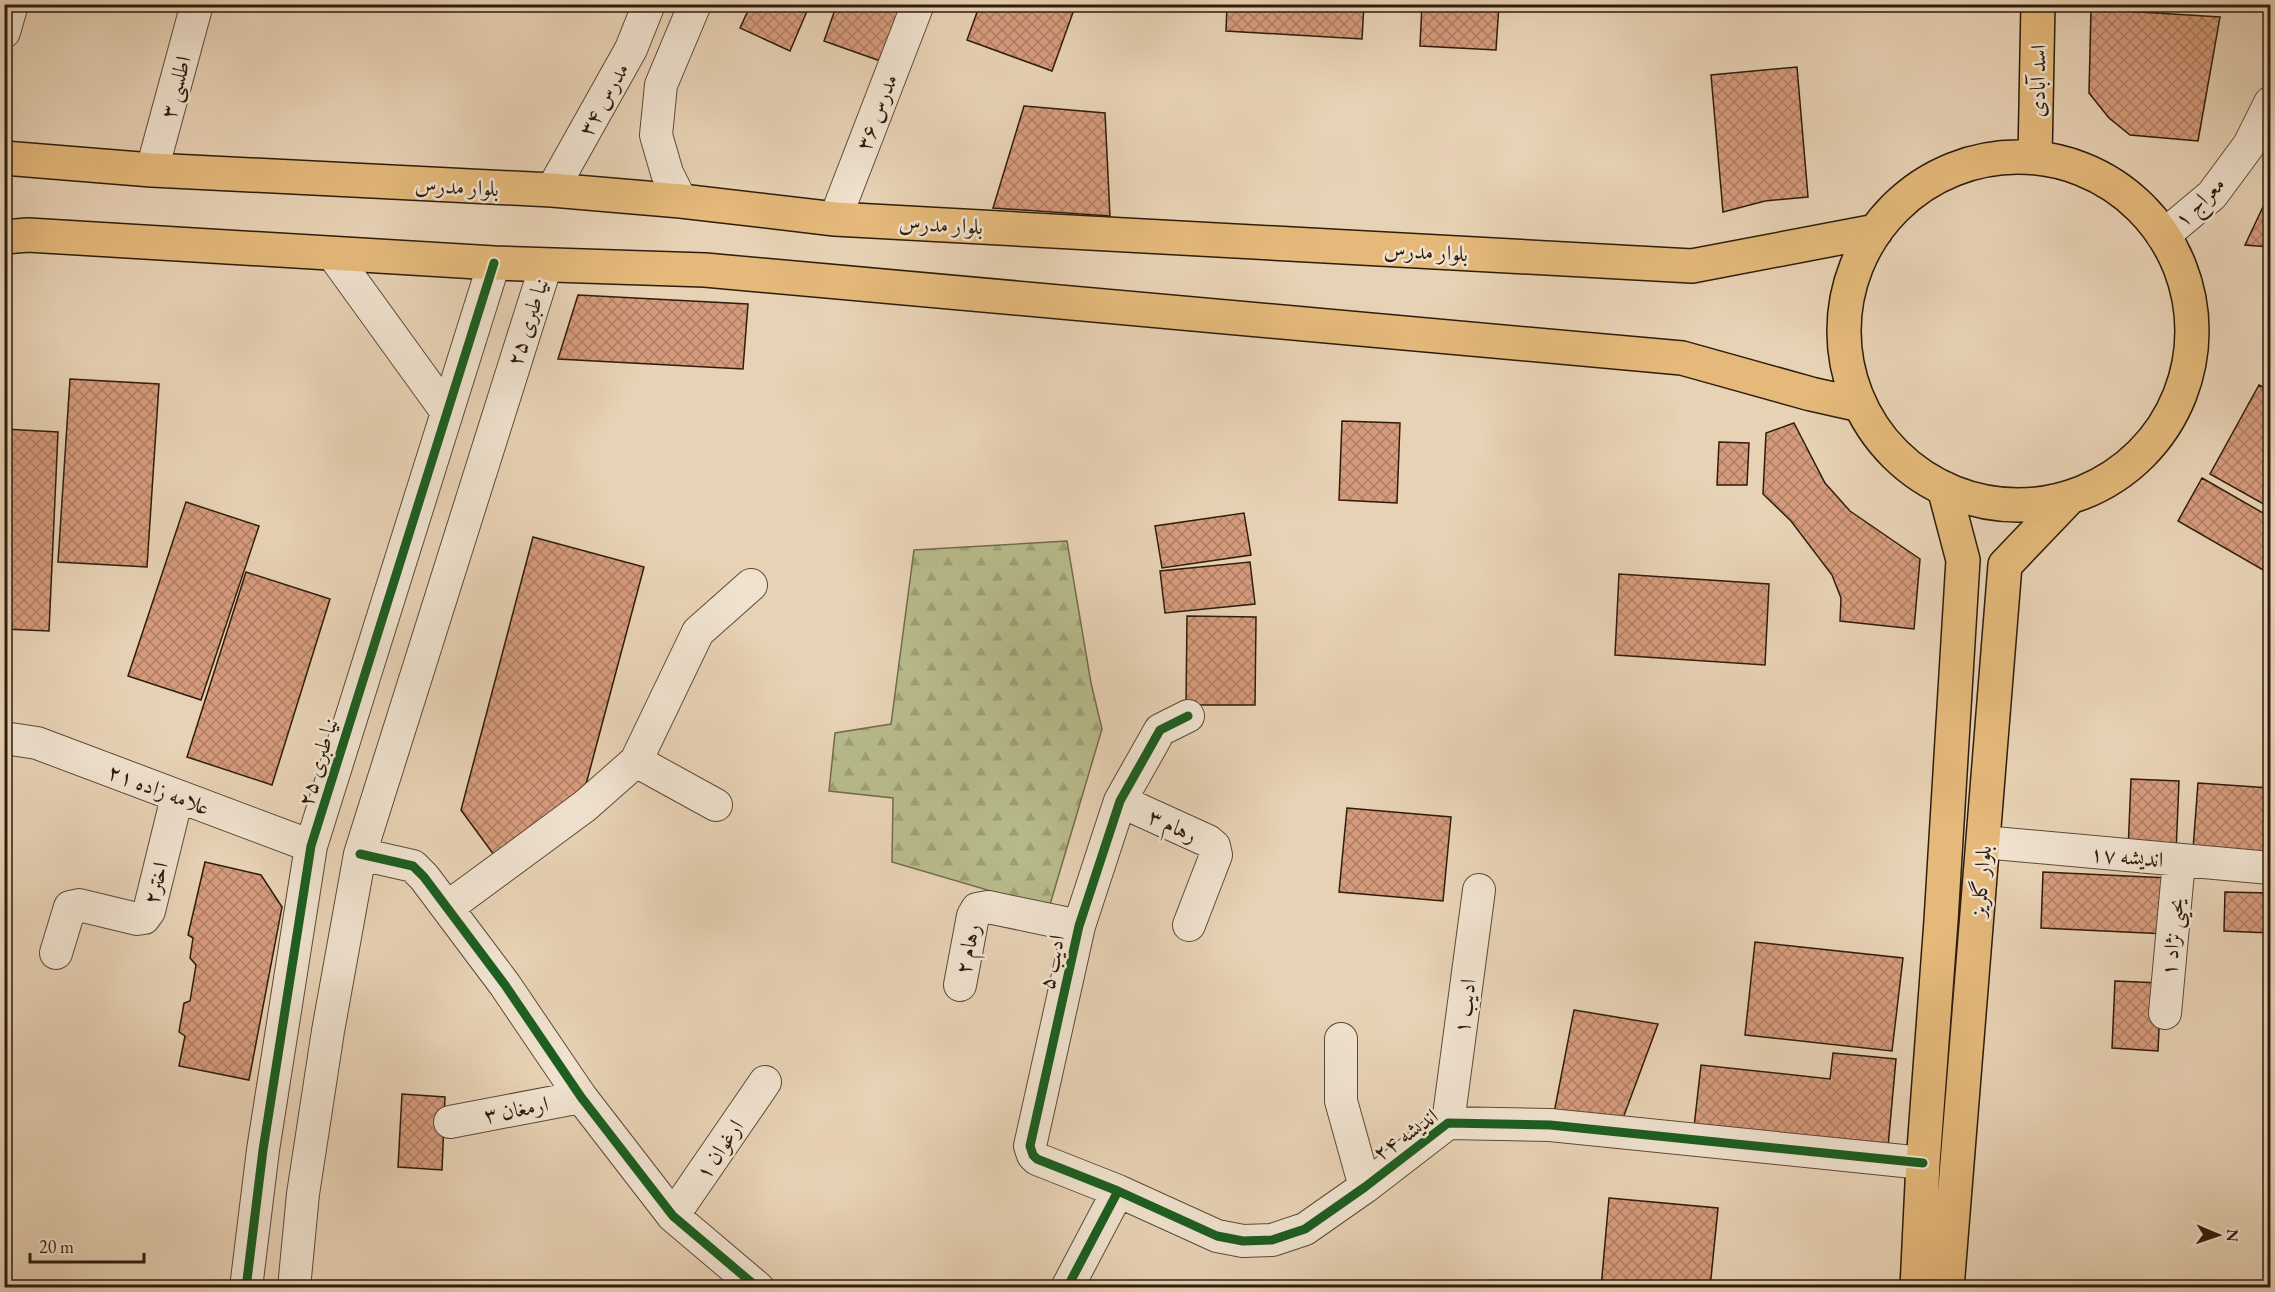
<svg xmlns="http://www.w3.org/2000/svg" width="2275" height="1292" font-family="'EB Garamond',Amiri,serif">
	<style>
		.forest { fill: url(#forest-firs); stroke: #736c4c; stroke-width: 1.5 }
		.building { fill: url(#building-cross-hatch); stroke: #2e1d0c; stroke-width: 1.5 }
		.lines { fill: none; stroke-linecap: round; stroke-linejoin: round }
		.minor-casing { stroke: #5c4a36; stroke-width: 34 }
		.primary-casing { stroke: #2e1d0c; stroke-width: 36 }
		.minor { stroke: #f0e2cf; stroke-width: 32 }
		.primary { stroke: #e4b97a; stroke-width: 33 }
		.cycleway-casing { stroke: #f0e2cf; stroke-width: 13 }
		.cycleway { stroke: #1b5e20; stroke-width: 9 }
		.labels { text-anchor: middle; stroke-width: 5; stroke-linejoin: round; paint-order: stroke }
		.street-label { font-size: 22px; fill: #2e1d0c; stroke: #f0e2cf }
	</style>
	<defs>
		<pattern id="forest-firs" width="22" height="20" patternUnits="userSpaceOnUse" patternTransform="scale(1.5)"><rect width="22" height="20" fill="#b8bb8c"/><path d="M5 1l3.5 6h-7zM16 11l3.5 6h-7z" fill="#9ea078"/></pattern>
		<pattern id="building-cross-hatch" width="8" height="8" patternUnits="userSpaceOnUse" patternTransform="scale(1.5)"><rect width="8" height="8" fill="#d69b7c"/><path d="M0 0l8 8M0 8l8-8" fill="none" stroke="#ae7e64"/></pattern>
	</defs>
	<rect width="100%" height="100%" fill="#e8d2b5"/>
	<filter id="stains"><feTurbulence type="fractalNoise" baseFrequency=".00333" numOctaves="4"/><feColorMatrix values="0 0 0 0 .2 0 0 0 0 .09 0 0 0 0 .02 0 0 0 .5 -.17"/></filter>
	<radialGradient id="worn" r=".72"><stop offset=".6" stop-color="#630" stop-opacity="0"/><stop offset="1" stop-color="#630" stop-opacity=".3"/></radialGradient>
	<path class="forest" d="M1067,541L1091,683L1102,729L1049,908L892,862L893,798L829,791L835,733L891,724L914,550Z"/>
	<path class="building" d="M751,4H810L790,51L740,28Z
		M837,4H907L886,63L824,41Z
		M980,4H1076L1052,71L967,40Z
		M1227,4H1364L1362,39L1226,31Z
		M1422,4H1499L1496,50L1420,46Z
		M2091,9L2220,17L2198,141L2130,135L2109,118L2089,93Z
		M1797,67L1808,197L1765,201L1723,212L1711,75Z
		M1024,106L1105,113L1110,216L993,208Z
		M2270,192V247L2245,245Z
		M578,295L748,304L743,369L558,359Z
		M70,379L159,384L147,567L58,562Z
		M2259,385L2270,391V500L2267,506L2210,474Z
		M1342,421L1400,423L1397,503L1339,500Z
		M1794,423L1825,483L1850,511L1920,559L1914,629L1840,621L1841,598L1832,575L1791,521L1763,494L1766,433Z
		M4,429L58,432L49,631L4,629Z
		M1719,442L1749,443L1747,485H1717Z
		M2202,478L2270,517V574L2178,521Z
		M186,502L259,526L201,700L128,676Z
		M1244,513L1251,555L1162,568L1155,526Z
		M533,537L644,567L585,788L494,855L461,810Z
		M1250,562L1255,604L1165,613L1160,571Z
		M246,572L330,599L272,785L187,757Z
		M1619,574L1769,584L1765,665L1615,655Z
		M1187,616L1256,617L1255,705H1186Z
		M2131,779L2179,781L2176,853L2128,851Z
		M2198,783L2270,788V854L2193,849Z
		M1347,808L1451,817L1443,901L1339,892Z
		M205,862L261,875L282,907L249,1080L179,1066L185,1036L179,1032L184,1003L190,1001L196,965L190,958L193,938L188,935Z
		M2043,872L2169,878L2167,934L2041,928Z
		M2225,892L2270,893V933L2224,931Z
		M1755,942L1903,958L1892,1051L1745,1035Z
		M2115,981L2161,983L2158,1051L2112,1048Z
		M1574,1010L1658,1024L1622,1121L1554,1113Z
		M1833,1053L1896,1059L1888,1147L1694,1127L1701,1065L1830,1079Z
		M402,1094L445,1097L442,1170L398,1167Z
		M1609,1198L1718,1208L1710,1288H1601Z"/>
	<g class="lines">
		<g class="minor-casing">
			<path id="minor" d="M4,32L12,4
				M152,170L197,4
				M552,190L631,49L649,4
				M681,201L667,173L656,135L661,85L695,4
				M835,219L918,4
				M2163,236L2212,195L2249,145L2270,103
				M332,253L447,412
				M4,738L37,743L311,846
				M636,761L716,805
				M1120,801L1208,841L1214,846L1216,855L1189,925
				M1983,842L2270,868
				M360,854L413,866L424,877L505,985L581,1097L673,1216L758,1288
				M448,907L585,806L636,761L698,632L751,585
				M56,953L70,907L79,905L137,919L144,918L149,911L177,797
				M960,985L973,916L977,909L988,907L1079,926
				M2165,1013L2179,861
				M1341,1039V1101L1365,1187
				M450,1122L581,1097
				M1448,1123L1479,890
				M1118,1191L1037,1159L1033,1155L1030,1146L1079,926L1120,801L1160,730L1188,716
				M673,1216L765,1082
				M246,1288L263,1150L311,846L494,263
				M294,1288L303,1194L328,1031L360,854L546,265
				M1067,1288L1118,1191L1217,1236L1243,1241L1272,1240L1305,1229L1365,1187L1448,1123L1550,1125L1923,1163"/>
		</g>
		<g class="primary-casing">
			<path id="primary" d="M2035,157L2038,4
				M1844 331a174 174 0 1 1 348 0a174 174 0 1 1-348 0Z
				M4,158L152,170L552,190L681,201L835,219L1692,266L1876,231
				M4,237L28,235L494,263L705,270L1682,358L1811,394L1860,405
				M1917,1288L1923,1163L1941,921L1963,560L1944,488
				M1947,1288L2005,565L2068,499"/>
		</g>
		<use href="#minor" class="minor"/>
		<use href="#primary" class="primary"/>
		<g class="cycleway-casing">
			<path id="cycleway" d="M360,854L413,866L424,877L505,985L581,1097L673,1216L758,1288
				M1118,1191L1037,1159L1033,1155L1030,1146L1079,926L1120,801L1160,730L1188,716
				M246,1288L263,1150L311,846L494,263
				M1067,1288L1118,1191L1217,1236L1243,1241L1272,1240L1305,1229L1365,1187L1448,1123L1550,1125L1923,1163"/>
		</g>
		<use href="#cycleway" class="cycleway"/>
	</g>
	<g class="labels">
		<g class="street-label">
			<text transform="translate(2037 81) rotate(-89)" y="8">اسد آبادی</text>
			<text transform="translate(175 87) rotate(-75)" y="8">اطلسی ۳</text>
			<text transform="translate(603 99) rotate(-61)" y="8">مدرس ۳۴</text>
			<text transform="translate(876 112) rotate(-69)" y="8">مدرس ۳۶</text>
			<text transform="translate(457 186) rotate(3)" y="8">بلوار مدرس</text>
			<text transform="translate(2199 201) rotate(-45)" y="8">معراج ۱</text>
			<text transform="translate(941 224) rotate(3)" y="8">بلوار مدرس</text>
			<text transform="translate(1426 251) rotate(3)" y="8">بلوار مدرس</text>
			<text transform="translate(527 322) rotate(-72)" y="8">نیا طبری ۲۵</text>
			<text transform="translate(317 762) rotate(-73)" y="8">نیا طبری ۲۵</text>
			<text transform="translate(159 789) rotate(21)" y="8">علامه زاده ۲۱</text>
			<text transform="translate(1173 825) rotate(25)" y="8">رهام ۳</text>
			<text transform="translate(2127 856) rotate(5)" y="8">اندیشه ۱۷</text>
			<text transform="translate(1980 881) rotate(-85)" y="8">بلوار گلریز</text>
			<text transform="translate(155 883) rotate(-75)" y="8">اختر۲</text>
			<text transform="translate(2172 937) rotate(-84)" y="8">یحیی نژاد ۱</text>
			<text transform="translate(967 949) rotate(-78)" y="8">رهام ۲</text>
			<text transform="translate(1051 962) rotate(-78)" y="8">ادیب ۵</text>
			<text transform="translate(1464 1006) rotate(-82)" y="8">ادیب ۱</text>
			<text transform="translate(516 1109) rotate(-11)" y="8">ارمغان ۳</text>
			<text transform="translate(1405 1134) rotate(-35)" y="8">اندیشه ۲۴</text>
			<text transform="translate(719 1149) rotate(-56)" y="8">ارغوان ۱</text>
		</g>
	</g>
	<rect width="2275" height="1292" fill="none" stroke="#e8d2b5" stroke-width="24"/>
	<rect x="6" y="6" width="2263" height="1280" fill="none" stroke="#2e1d0c" stroke-width="3"/>
	<rect x="12" y="12" width="2251" height="1268" fill="none" stroke="#2e1d0c" stroke-width="1.5"/>
	<g transform="translate(2218 1235) rotate(92)" stroke="#f0e2cf" stroke-width="4.5" paint-order="stroke">
	<path d="M0-4.5L10 22L0 15L-10 22Z" fill="#2e1d0c"/>
	<text y="-9" font-size="16" font-weight="bold" text-anchor="middle" fill="#2e1d0c">N</text>
	</g>
	<path d="M30 1253v9h114v-9" fill="none" stroke="#2e1d0c" stroke-width="3"/>
	<text x="39" y="1253" font-size="18" fill="#2e1d0c" stroke="#f0e2cf" stroke-width="4.5" paint-order="stroke">20 m</text>
	<rect width="100%" height="100%" filter="url(#stains)"/>
	<rect width="100%" height="100%" fill="url(#worn)"/>
</svg>
